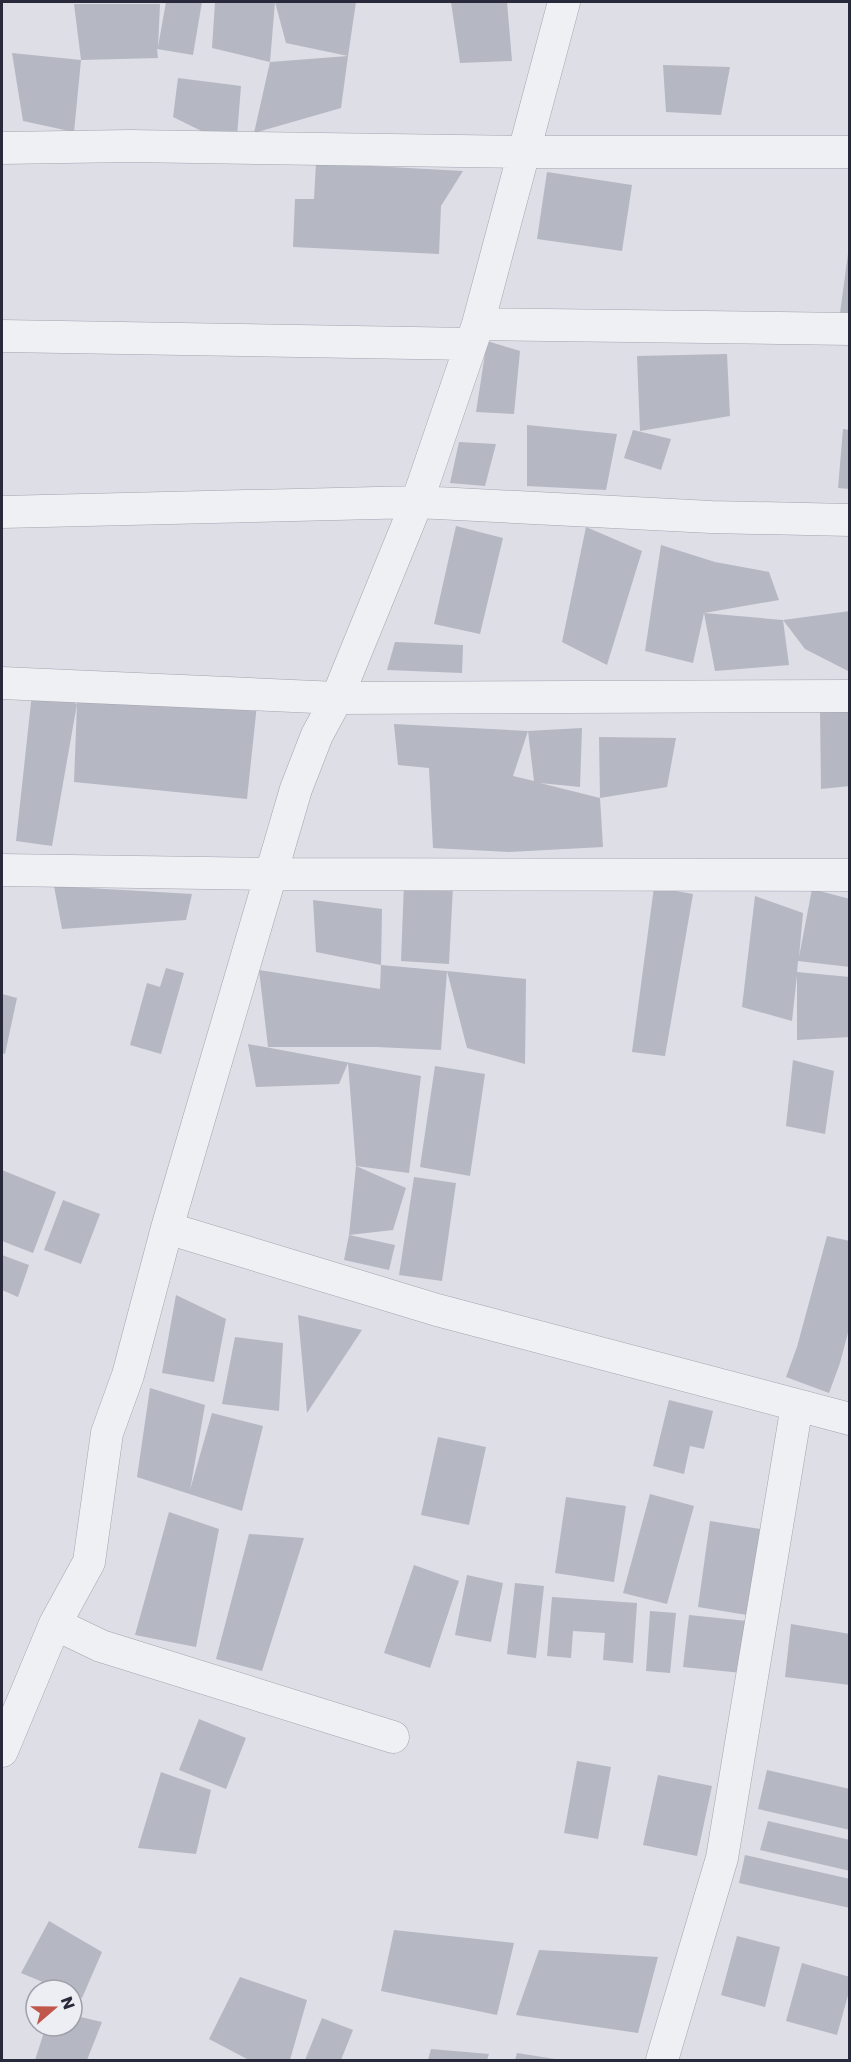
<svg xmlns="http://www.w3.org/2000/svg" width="851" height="2062" font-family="Poppins,sans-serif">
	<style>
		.building { fill: #b5b7c2; fill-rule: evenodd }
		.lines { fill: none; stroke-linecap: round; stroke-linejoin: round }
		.minor-casing { stroke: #a3a4af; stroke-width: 33 }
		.minor { stroke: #eff0f4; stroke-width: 32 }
	</style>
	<rect width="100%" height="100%" fill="#dddee6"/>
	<path class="building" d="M166,2H202L193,55L157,49L158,58L81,60L74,132L23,121L12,53L81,60L74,4H160L158,47Z
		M215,2H275L270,62L212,48Z
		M275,2H356L348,56L286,43Z
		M451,2H507L512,61L460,63Z
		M348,56L341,108L254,133L270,62Z
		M663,65L730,67L721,115L666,112Z
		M178,78L241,86L236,148L173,117Z
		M316,163L463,171L441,206L439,254L293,247L295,199H314Z
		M547,172L632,185L622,251L537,239Z
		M848,254L850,313H840Z
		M487,341L520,351L514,414L476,412Z
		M727,354L730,416L640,431L637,356Z
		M527,425L617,434L606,490L527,486Z
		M843,429L850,430V489L838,488Z
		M633,430L671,439L661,470L624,458Z
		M459,442L496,444L485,486L450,483Z
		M456,526L503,538L480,634L434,624Z
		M586,527L642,551L607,665L562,642Z
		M661,545L715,562L769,572L779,600L704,613L783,620L789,665L715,671L704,613L693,663L645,651Z
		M850,611V672L805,649L783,620Z
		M395,642L463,645L462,673L387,670Z
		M33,684L77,704L79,686L258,695L247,799L74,782L77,704L52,846L16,841Z
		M820,709L850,711V786L821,789Z
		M394,724L528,731L582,728L580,787L540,783L600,798L603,847L509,852L433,848L429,768L398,765ZM528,731L534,781L513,776Z
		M599,737L676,738L667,787L600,798Z
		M404,883L453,886L449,964L401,961Z
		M54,886L192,894L186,920L62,929Z
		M654,887L693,894L665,1056L632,1052Z
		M812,889L850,899V967L798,961L797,972L850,977V1037L797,1040V975L792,1021L742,1007L755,896L803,913L799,957Z
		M313,900L382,909L381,965L447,971L441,1050L377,1047H268L259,970L380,989L381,965L316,952Z
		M166,968L184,973L161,1054L130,1045L147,983L160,987Z
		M447,971L526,979L525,1064L467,1048Z
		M2,994L17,998L5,1054L2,1053Z
		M248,1044L421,1076L409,1173L356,1166L348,1063L339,1084L256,1087Z
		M793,1060L834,1071L825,1134L786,1126Z
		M435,1066L485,1074L470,1176L420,1167Z
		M356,1166L406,1188L393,1230L349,1235L395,1245L389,1270L344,1260L349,1235Z
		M2,1170L56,1192L33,1253L2,1241Z
		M414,1177L456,1183L442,1281L399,1275Z
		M63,1200L100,1214L81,1264L44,1250Z
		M827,1236L850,1241V1325L840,1363L829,1393L786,1377L797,1347Z
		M2,1255L29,1265L18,1297L2,1290Z
		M176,1295L226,1319L214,1382L162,1373Z
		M298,1315L362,1330L307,1413Z
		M235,1337L283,1343L279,1411L222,1404Z
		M150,1388L205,1405L190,1490L212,1413L263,1426L242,1511L137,1477Z
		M669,1400L713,1411L704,1449L690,1446L684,1474L653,1466Z
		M438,1437L486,1447L469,1525L421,1515Z
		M650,1494L694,1506L667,1604L623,1593Z
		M566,1497L626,1506L614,1582L555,1573Z
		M169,1512L219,1529L196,1647L135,1635Z
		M710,1521L760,1529L747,1615L698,1607Z
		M249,1534L304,1538L262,1671L216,1659Z
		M414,1565L459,1581L430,1668L384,1653Z
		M467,1575L503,1583L491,1642L455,1635Z
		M515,1583L544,1586L536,1658L507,1654Z
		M552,1597L637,1603L633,1663L603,1660L605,1633L573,1631L571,1658L547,1656Z
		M650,1611L676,1613L670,1673L646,1671Z
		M689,1615L747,1621L742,1673L683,1667Z
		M791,1624L850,1634V1685L785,1677Z
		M199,1719L246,1738L226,1789L179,1770Z
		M577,1761L611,1767L598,1839L564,1833Z
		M767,1770L850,1789V1830L758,1809Z
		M161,1772L211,1790L196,1854L138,1848Z
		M658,1775L712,1786L697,1856L643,1845Z
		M768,1821L850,1840V1871L760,1850Z
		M745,1855L850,1879V1908L739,1883Z
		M49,1921L102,1952L82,1998L72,1994V1990H62L21,1973Z
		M394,1930L514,1943L497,2015L381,1991Z
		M737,1936L780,1947L765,2007L721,1995Z
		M539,1950L658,1957L638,2033L516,2015Z
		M802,1963L850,1977V1988L837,2035L786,2021Z
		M240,1977L307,2000L290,2060H249L209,2039Z
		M72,2015L102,2022L87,2060H35L46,2026H72Z
		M322,2018L353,2030L341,2060H305Z
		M431,2049L489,2054L487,2060H428Z
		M517,2053L555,2059V2060H515Z"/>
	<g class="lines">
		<g class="minor-casing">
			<path id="minor" d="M2,148L130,146L524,152H850
				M478,324L850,329
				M2,336L471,344
				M2,512L417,502L711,517L850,520
				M2,683L337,698L850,696
				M2,870L271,874L850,875
				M167,1228L437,1310L850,1419
				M55,1624L101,1646L393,1737
				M2,1751L55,1624L89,1562L107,1433L128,1375L167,1228L296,789L317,735L337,698L417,502L478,324L564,2
				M662,2060L722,1858L797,1405"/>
		</g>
		<use href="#minor" class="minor"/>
	</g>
	<rect width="851" height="2062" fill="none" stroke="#282a3b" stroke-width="6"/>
	<g transform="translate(54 2008) rotate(70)"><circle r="28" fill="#eceef4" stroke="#9ea0aa" stroke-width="1.5"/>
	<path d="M0-4.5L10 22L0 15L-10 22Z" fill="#c1564b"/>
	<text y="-9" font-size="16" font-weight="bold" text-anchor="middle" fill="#282a3b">N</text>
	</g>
</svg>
